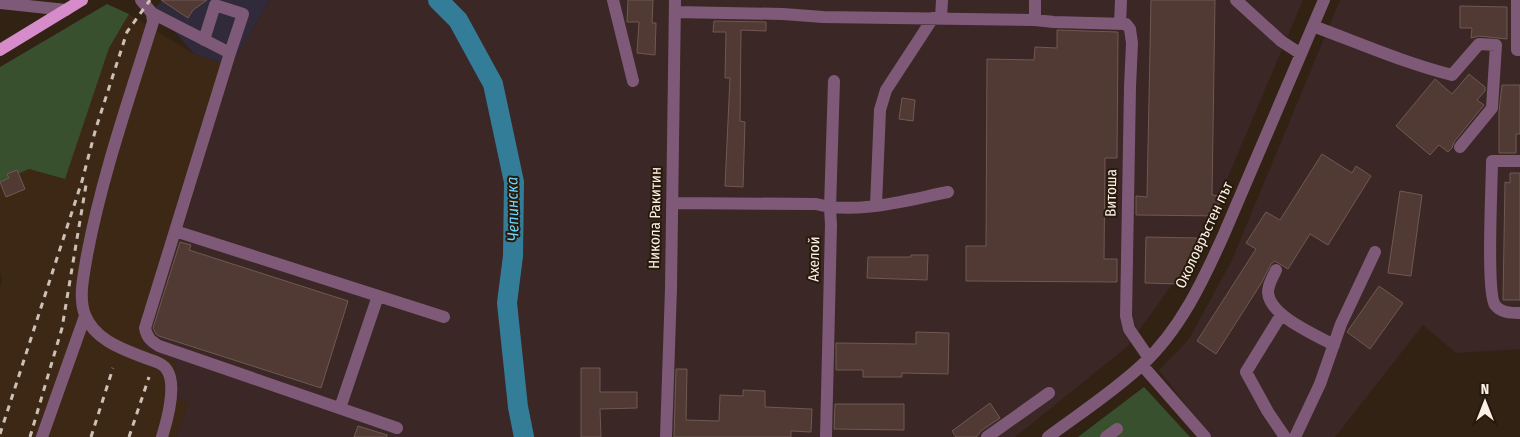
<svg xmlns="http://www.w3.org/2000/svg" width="1520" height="437" font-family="'Fira Sans Condensed',sans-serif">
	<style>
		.commercial { fill: #302a3a }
		.industrial { fill: #3b2726 }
		.built { fill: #3d2815 }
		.green { fill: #39502f }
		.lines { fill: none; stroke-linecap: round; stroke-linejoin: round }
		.river { stroke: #347d99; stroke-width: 20 }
		.building { fill: #503a33; stroke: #715952 }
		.minor { stroke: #7e5a78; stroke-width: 12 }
		.major { stroke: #d68ccb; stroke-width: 12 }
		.rail { stroke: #cdc1b7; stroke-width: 3; stroke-dasharray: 6 6; stroke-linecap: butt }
		.labels { text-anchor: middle; stroke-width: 4; stroke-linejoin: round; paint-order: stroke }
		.street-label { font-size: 15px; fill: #fbf0e7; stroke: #27190b }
		.water-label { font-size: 16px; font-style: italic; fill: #6bd5fe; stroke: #27190b }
	</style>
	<rect width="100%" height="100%" fill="#322214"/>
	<path class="commercial" d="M163,0H270L230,66L194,54L155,8Z"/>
	<path class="industrial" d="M270,0H1303L1197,250L1128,346L1015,437H176L188,403L177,397L143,347L185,222L230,66Z
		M1340,0H1520V349L1456,353L1423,325L1335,437H1210L1159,370L1189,339L1232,260Z"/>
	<path class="built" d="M129,14L194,54L230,66L185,222L143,347L176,363L177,397L188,403L176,437H0V287L2,282L0,270V182L29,169L64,179L109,48Z"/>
	<path class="green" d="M107,4L129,14L109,48L65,179L29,169L0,182V67Z
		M1144,387L1190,437H1078Z"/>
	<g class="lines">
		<path class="river" d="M438,0L458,20L493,84L514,182L513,256L507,303L518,407L524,437"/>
	</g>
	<path class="building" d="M161,0H207L193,10L188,18Z
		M628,0H653L652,23H656L655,55L637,53L639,22H627Z
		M1151,0H1215L1212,195L1219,196V216L1136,215V196L1147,197Z
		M1460,6L1507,7V39L1479,36L1471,38L1472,28H1460Z
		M714,21L766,22V31L741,30L740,121L745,122L743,187L725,186L730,78H725L726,32H713Z
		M1057,30L1118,32L1117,158H1105L1104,259H1117V282L966,281V246H986L987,59L1034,60L1035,47L1057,48Z
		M1469,74L1485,87V91L1477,100L1484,105L1454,142L1452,148L1448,152L1439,145L1430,155L1396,126L1435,79L1452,94Z
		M1502,85H1520V134H1516V153H1499V112Z
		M902,98L915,100L913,121L899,119Z
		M1322,154L1352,173L1356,166L1371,176L1328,245L1310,234L1288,269L1275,261L1271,264L1262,282L1216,354L1197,341L1256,249L1246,243L1266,212L1280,220Z
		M17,170L25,189L6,197L0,182L9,178L7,174Z
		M1510,173H1520V300H1503L1505,182L1510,183Z
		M1400,191L1422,195L1411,276L1388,273Z
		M1146,237L1197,238V245L1180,284L1145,283Z
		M180,242L191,245L189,250L348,301L321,388L159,336L156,334L153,328Z
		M911,255H928L927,280L867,278L868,257H911Z
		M1379,286L1403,303L1370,349L1347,332Z
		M916,332L949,333L948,374L902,373V377H863V370H836V343L916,344Z
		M581,368H600V392H637V408L600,409L601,437H581Z
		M676,369H687L686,420L719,421L720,395L743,396V390L765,391V407L812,409L811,432L791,431V437H674Z
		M990,403L1000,418L982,430L976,437H956L952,431Z
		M835,404H904V430L834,429Z
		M358,426L387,435V437H354Z"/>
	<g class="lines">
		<path class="minor" d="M141,0L152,13L153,22C129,99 102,176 87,255C84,274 78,297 85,315C95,341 125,350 148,359C155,361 164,364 167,370C177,385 167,421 162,437
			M613,0L633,81
			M1236,0L1281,41L1301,54
			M1517,0V50H1520
			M0,3L66,10
			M675,12L783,14L823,17L1035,20L1054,22L1126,24L1130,29L1132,43L1130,87L1126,316L1129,329L1149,358
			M152,13L230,53L243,14L215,5L204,40
			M941,18L942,0
			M1035,20V0
			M1120,24L1121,0
			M1313,26C1359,43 1404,63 1452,75L1479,44L1496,45L1492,108L1460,147
			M230,53L145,328C147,338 151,341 159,346L397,428
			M1520,161H1492C1492,184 1486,292 1495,305C1501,313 1511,313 1520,313
			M672,203L816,204C856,215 907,200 948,192
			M876,205L880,110L886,90L933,18
			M175,231L444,317
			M1276,270C1273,277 1268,284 1268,292C1269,316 1316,335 1334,345
			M1281,315L1246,372L1268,412L1285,437
			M1142,365L1205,437
			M340,408L378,296
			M42,437L85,316
			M666,437L671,288L675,0
			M826,437L831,225L830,208L834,81
			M987,437L1049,393
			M1048,437C1079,414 1113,392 1142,365C1180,330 1203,281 1224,234L1324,0
			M1106,437L1117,429
			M1295,437L1320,384L1341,324L1375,252"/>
		<path class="major" d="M0,50L82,0"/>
		<path class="rail" d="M0,434L82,181L96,128L127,32L150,0
			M30,437L62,328L86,185
			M91,437L113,368
			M129,437L149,377"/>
	</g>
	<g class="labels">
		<g class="street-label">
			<text transform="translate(1111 193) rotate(-89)" y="5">Витоша</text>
			<text transform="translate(655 218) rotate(-89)" y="5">Никола Ракитин</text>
			<text transform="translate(1204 235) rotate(-65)" y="5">Околовръстен път</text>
			<text transform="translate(814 259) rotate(-89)" y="5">Ахелой</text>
		</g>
		<g class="water-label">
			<text transform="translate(512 209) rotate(-91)" y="6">Чепинска</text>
		</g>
	</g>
	<g transform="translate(1485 402)" stroke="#27190b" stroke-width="4" paint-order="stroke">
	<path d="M0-4L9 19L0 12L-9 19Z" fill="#fbf0e7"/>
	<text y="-8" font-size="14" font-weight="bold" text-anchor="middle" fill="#fbf0e7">N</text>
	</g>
</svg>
